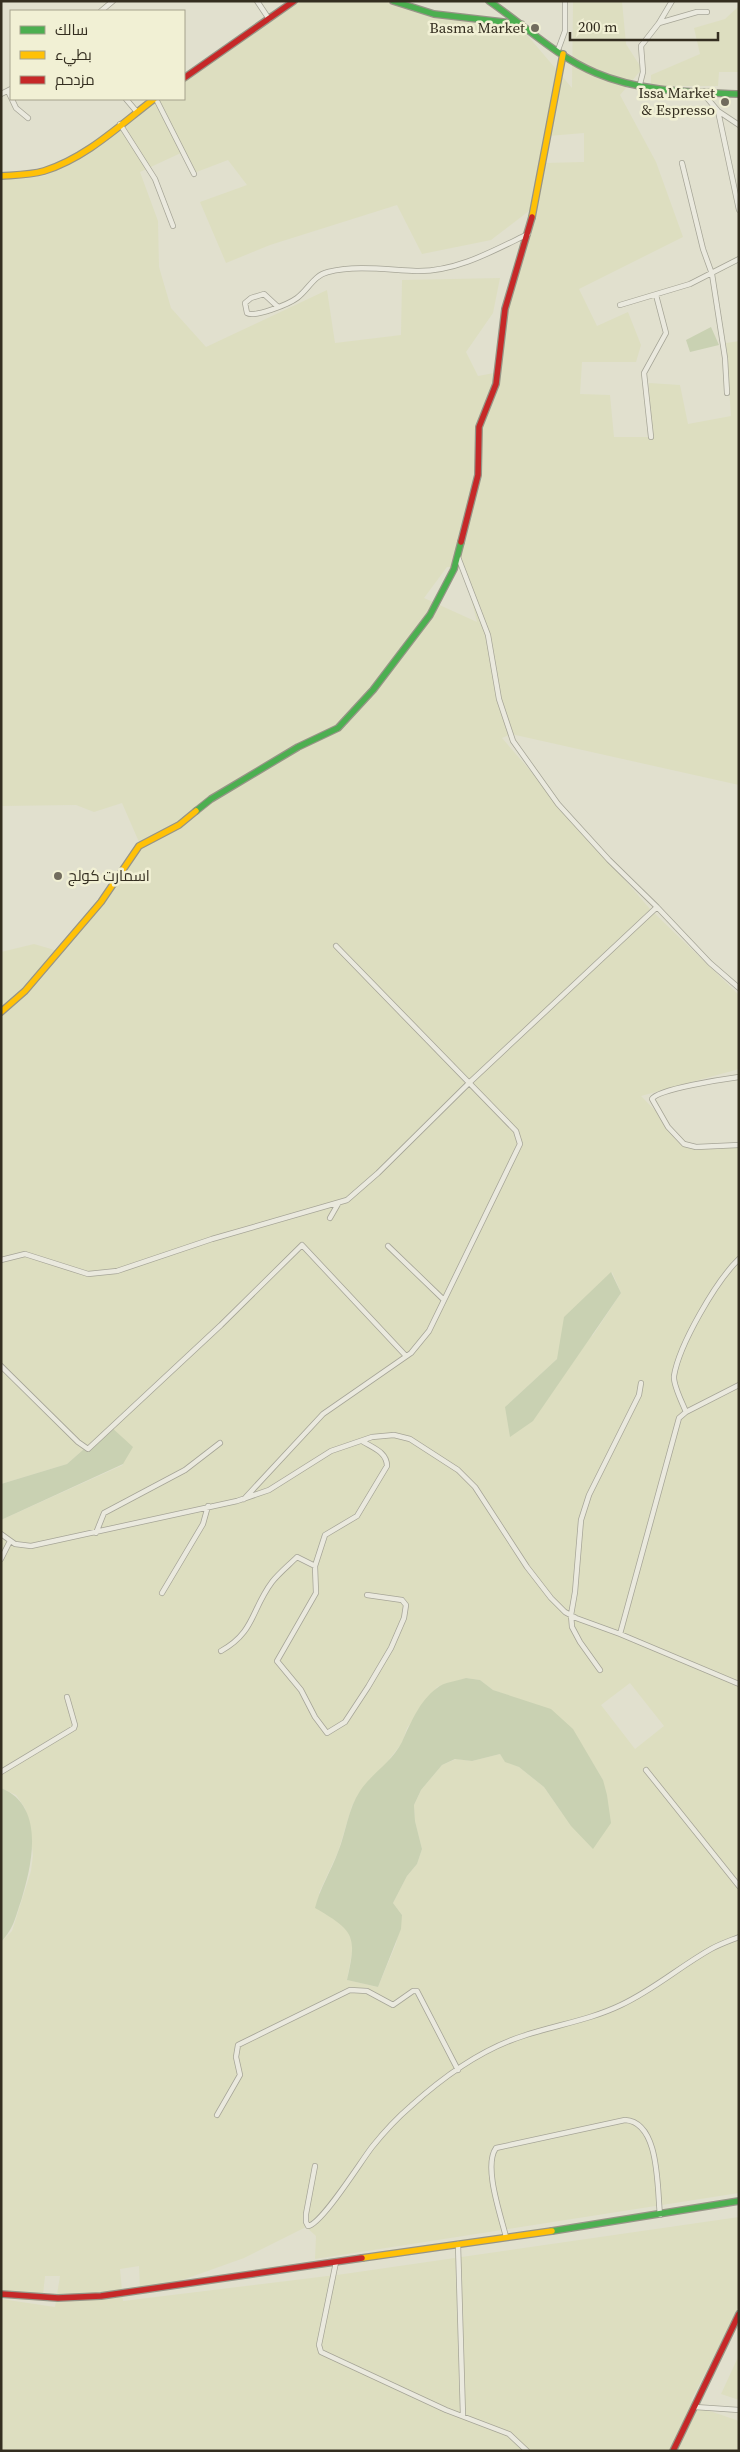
<svg xmlns="http://www.w3.org/2000/svg" width="740" height="2452" font-family="'Source Serif 4',Cairo,serif">
	<style>
		.farmland { fill: #dddec0; fill-rule: evenodd }
		.green { fill: #c9d1b2 }
		.lines { fill: none; stroke-linecap: round; stroke-linejoin: round }
		.street-casing { stroke: #a6a597; stroke-width: 6 }
		.fast-casing { stroke: #969486; stroke-width: 8 }
		.slow-casing { stroke: #969486; stroke-width: 8 }
		.jam-casing { stroke: #969486; stroke-width: 8 }
		.street { stroke: #eae9de; stroke-width: 4.5 }
		.fast { stroke: #4caf50; stroke-width: 5.5 }
		.slow { stroke: #ffc107; stroke-width: 5.5 }
		.jam { stroke: #c62828; stroke-width: 5.5 }
		.poi-dot { fill: #716c5d; stroke: #f1f0d4; stroke-width: 2 }
		.labels { text-anchor: middle; stroke-width: 5; stroke-linejoin: round; paint-order: stroke }
		.poi-label { font-size: 15px; fill: #342e20; stroke: #f1f0d4; text-anchor: end }
	</style>
	<rect width="100%" height="100%" fill="#e1e0ce"/>
	<path class="farmland" d="M294,1H391L418,13L502,26L528,36L572,88L573,2L622,1L626,44L642,69L620,95L656,162L683,237L579,289L597,326L628,312L641,345L636,362H582L580,394L610,395L614,437H650L649,383L680,385L688,424L731,416L726,343L739,341V785L511,734L502,738L650,909L739,995V1069L641,1096L692,1148L739,1144V2193L315,2259L316,2236L306,2227L244,2258L160,2288L140,2289L139,2266L120,2269L123,2301L344,2274L739,2217V2307L691,2401L710,2411L739,2421V2451H1V2299L55,2307L60,2276H45L43,2295L1,2290V1942L12,1931L31,1871L33,1855L29,1822L25,1808L16,1795L1,1788V1520L123,1465L110,1426L67,1464L1,1484V952L34,944L58,951L91,910L139,842L122,803L94,812L76,805L1,806V179L45,176L151,99H184V75ZM584,133V162L544,163L548,136ZM183,152L194,173L228,160L247,185L200,202L226,263L270,245L397,205L422,254L491,240L529,211L494,373L478,376L466,352L493,313L500,278L402,280L401,335L335,343L327,290L206,347L171,308L159,267L158,221L140,172ZM447,567L464,568L477,622L424,598ZM612,1272L621,1293L593,1335L505,1407L557,1359ZM466,1678L480,1680L493,1690L521,1700L588,1755L603,1780L562,1813L544,1787L519,1767L505,1761L500,1754L472,1761L456,1759L442,1765L421,1790L414,1805L415,1821L422,1849L417,1864L407,1876L393,1903L402,1915L396,1944L378,1987L347,1980L353,1948L350,1933L319,1893L338,1852L352,1806L360,1792L370,1779L381,1770L402,1743L407,1728L437,1687ZM630,1683L664,1726L635,1749L601,1705Z
		M739,6V72H719L718,86H651V75L700,54L694,28L725,19Z
		M739,2355V2400L721,2394Z"/>
	<path class="green" d="M711,327L719,345L690,352L686,340Z
		M611,1272L621,1293L533,1421L510,1437L505,1407L557,1359L564,1317Z
		M110,1426L133,1447L123,1464L1,1520V1484L67,1464Z
		M466,1678L480,1680L493,1690L551,1709L573,1729L603,1780L607,1795L611,1823L593,1849L571,1826L544,1787L519,1767L505,1762L500,1754L472,1761L455,1759L442,1765L421,1790L414,1805L415,1821L422,1849L417,1864L407,1876L393,1903L402,1915L401,1929L378,1987L347,1980C357,1936 355,1931 315,1908C320,1888 331,1871 338,1852C346,1832 348,1809 360,1791C372,1773 392,1762 402,1742C410,1724 420,1700 437,1688C444,1682 457,1681 466,1678Z
		M1,1788C46,1806 32,1865 21,1901C15,1918 14,1928 1,1942Z"/>
	<g class="lines">
		<g class="street-casing">
			<path id="street" d="M257,1L269,19
				M101,11L113,1
				M659,23L697,12H707
				M558,50L565,31V1
				M640,84L643,72L641,46L659,23L672,1
				M8,91L16,108L28,118
				M702,92L718,111L739,125
				M1,94L11,89
				M126,99L137,112
				M156,99L194,174
				M718,111L739,210
				M120,124L155,179L173,226
				M682,163L703,249L712,274L725,358L727,393
				M620,305L690,284L739,259
				M278,307L264,294L251,298L245,303L247,313C254,318 289,304 297,298C308,290 314,275 328,272C356,265 388,270 416,271C456,272 493,251 528,234
				M651,437L644,373L666,333L656,295
				M657,907L710,963L739,988
				M739,1077C724,1079 658,1089 652,1099L668,1127L684,1144L696,1147L739,1145
				M330,1218L338,1204
				M388,1246L444,1300
				M1,1260L25,1254L88,1274L117,1271L212,1239L347,1200L378,1173L469,1083L657,907L609,860L558,804L513,741L499,699L488,635L458,557
				M1,1366L78,1442L88,1449L221,1325L302,1245L406,1356
				M686,1412C682,1402 673,1385 674,1376C679,1345 716,1281 739,1259
				M362,1441C373,1448 387,1452 387,1466L357,1516L325,1535L315,1566L316,1593L277,1661L301,1690L315,1717L327,1733L345,1722L368,1687L391,1648L404,1618L406,1605L402,1600L367,1595
				M244,1499L323,1414L411,1353L429,1331L520,1144L516,1131L336,946
				M96,1533L104,1513L185,1470L220,1443
				M1,1534L15,1544L31,1546L237,1501L269,1490L331,1451L372,1437L394,1435L410,1439L458,1470L475,1487L527,1567L551,1598L565,1612L576,1618L620,1634L739,1684
				M1,1559L10,1541
				M162,1593L203,1524L208,1506
				M620,1634L679,1418L686,1412L739,1385
				M221,1651C255,1632 251,1610 272,1582C279,1573 289,1565 297,1557L315,1566
				M600,1670L580,1642L572,1627L571,1615L575,1592L581,1520L589,1495L639,1395L641,1383
				M646,1770L739,1886
				M1,1772L74,1728L75,1725L67,1697
				M217,2115L240,2075L236,2057L238,2045L350,1990L367,1991L393,2005L413,1991H417L458,2070
				M315,2166L306,2214V2222L308,2226C322,2224 361,2161 372,2147C384,2132 397,2118 411,2106C443,2077 482,2049 523,2036C556,2025 590,2020 621,2005C655,1989 679,1967 711,1949C720,1944 729,1941 739,1937
				M506,2237C501,2216 483,2166 496,2148L625,2120C660,2122 657,2188 660,2215
				M458,2244L463,2416
				M336,2262L319,2345L321,2352L446,2410L509,2434L527,2451
				M695,2407L739,2410"/>
		</g>
		<g class="fast-casing">
			<path id="fast" d="M393,1L434,14L521,24
				M489,1C524,25 557,57 596,73C640,92 692,92 739,94
				M196,811L211,799L298,747L338,728L373,690L430,615L454,569L461,542
				M552,2231L739,2201"/>
		</g>
		<g class="slow-casing">
			<path id="slow" d="M1,176C15,175 30,175 44,171C86,158 120,125 154,99
				M532,217L563,54
				M1,1012L25,991L101,902L139,846L179,825L196,811
				M362,2258L552,2231"/>
		</g>
		<g class="jam-casing">
			<path id="jam" d="M184,78L294,1
				M461,542L478,475L479,427L496,384L505,309L532,217
				M1,2294L58,2298L101,2296L362,2258
				M673,2451L739,2314"/>
		</g>
		<use href="#street" class="street"/>
		<use href="#fast" class="fast"/>
		<use href="#slow" class="slow"/>
		<use href="#jam" class="jam"/>
	</g>
	<g class="poi-dot">
		<circle cx="535" cy="28" r="5"/>
		<circle cx="725" cy="102" r="5"/>
		<circle cx="58" cy="876" r="5"/>
	</g>
	<g class="labels">
		<g class="poi-label">
			<text x="525" y="33">Basma Market</text>
			<text x="715" y="98">Issa Market<tspan x="715" dy="17">&amp; Espresso</tspan></text>
			<text x="68" y="881" text-anchor="start">اسمارت كولج</text>
		</g>
	</g>
	<rect width="740" height="2452" fill="none" stroke="#342e20" stroke-width="5"/>
	<rect x="10" y="10" width="175" height="90" fill="#f1f0d4" stroke="#a5a28c"/>
	<rect x="20" y="26" width="25" height="8" fill="#4caf50" stroke="#a5a28c"/>
	<text x="55" y="35" font-size="15" fill="#342e20">سالك</text>
	<rect x="20" y="51" width="25" height="8" fill="#ffc107" stroke="#a5a28c"/>
	<text x="55" y="60" font-size="15" fill="#342e20">بطيء</text>
	<rect x="20" y="76" width="25" height="8" fill="#c62828" stroke="#a5a28c"/>
	<text x="55" y="85" font-size="15" fill="#342e20">مزدحم</text>
	<path d="M570 32v8h148v-8" fill="none" stroke="#342e20" stroke-width="2.5"/>
	<text x="578" y="32" font-size="15" fill="#342e20" stroke="#f1f0d4" stroke-width="4" paint-order="stroke">200 m</text>
</svg>
